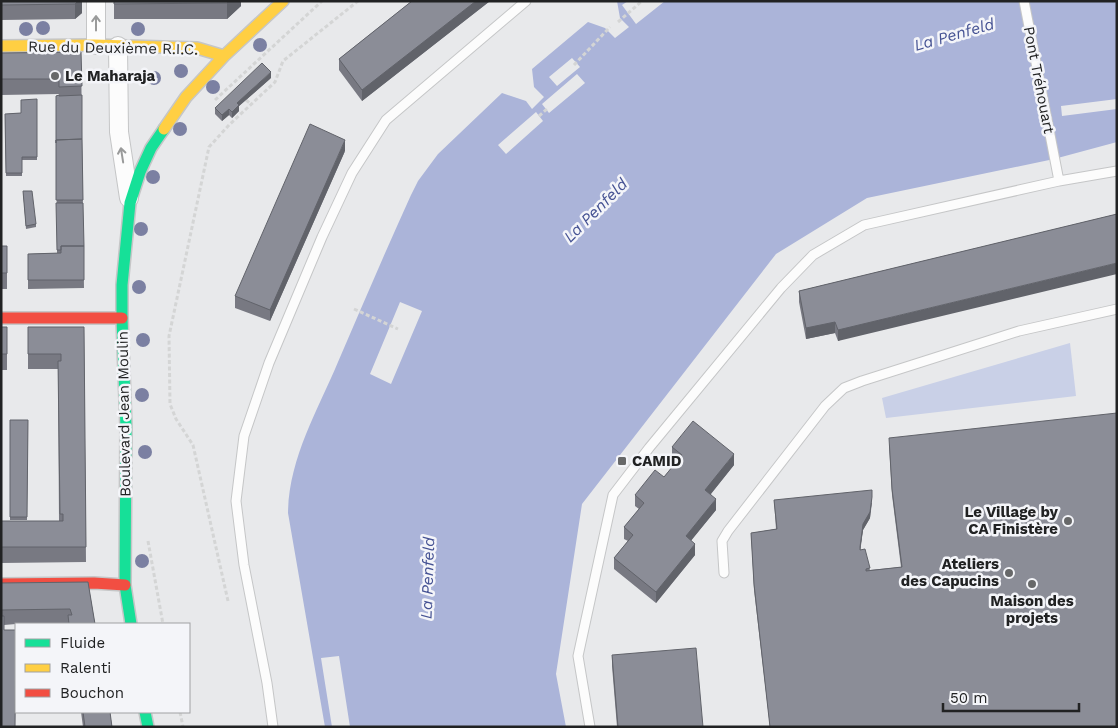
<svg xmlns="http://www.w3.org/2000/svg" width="1118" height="728" font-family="'Work Sans',sans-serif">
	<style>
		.green { fill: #c9d0e7 }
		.water { fill: #abb4d9 }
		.pier { fill: #e8e9eb }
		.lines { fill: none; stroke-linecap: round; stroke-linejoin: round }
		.lane-casing { stroke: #c5c6c7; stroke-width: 11 }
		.street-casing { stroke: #c5c6c7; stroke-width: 20 }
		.fast-casing { stroke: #c5c6c7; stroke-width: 14 }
		.slow-casing { stroke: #c5c6c7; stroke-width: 14 }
		.jam-casing { stroke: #c5c6c7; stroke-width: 14 }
		.path { stroke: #d4d5d5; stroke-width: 3; stroke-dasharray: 4 2.5; stroke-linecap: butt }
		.lane { stroke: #fcfcfc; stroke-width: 9 }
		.street { stroke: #fcfcfc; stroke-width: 18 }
		.fast { stroke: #16e098; stroke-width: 11 }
		.slow { stroke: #ffcf43; stroke-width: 11 }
		.jam { stroke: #f24e42; stroke-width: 11 }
		.tree { fill: #7b80a2 }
		.wall { fill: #787982 }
		.shaded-wall { fill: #61636a }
		.building { fill: #8b8d97; stroke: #61636a }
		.oneway { stroke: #999a9a }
		.poi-dot { fill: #676869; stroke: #f4f5f9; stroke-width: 2 }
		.labels { text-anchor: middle; stroke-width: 5; stroke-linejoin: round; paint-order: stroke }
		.street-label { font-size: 15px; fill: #212223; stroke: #f4f5f9 }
		.poi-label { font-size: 15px; font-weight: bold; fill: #212223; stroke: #f4f5f9; text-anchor: start }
		.water-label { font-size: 16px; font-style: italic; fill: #455293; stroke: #f4f5f9 }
	</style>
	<rect width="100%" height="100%" fill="#e8e9eb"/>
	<path class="green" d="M1070,343L1076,396L886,418L882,398Z"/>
	<path class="water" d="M617,1H1117V142L1054,159L867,198L776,254L582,504L556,674L566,727H325L288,513C289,458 317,412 338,362C362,306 386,250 411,195L418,181L438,154L502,93L526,101L532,109L544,97L534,87L532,69L588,22L605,28L615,38L629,27L620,18Z"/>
	<path class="pier" d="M628,1H665L636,24L622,5Z
		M572,58L580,67L557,86L549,77Z
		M577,74L585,83L549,113L542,104Z
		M1117,99V109L1062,116L1061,106Z
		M536,112L543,121L506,154L498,145Z
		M400,302L422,311L391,384L370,374Z
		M339,656L350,727H332L321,658Z"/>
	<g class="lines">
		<g class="lane-casing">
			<path id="lane" d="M1024,1L1059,181
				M724,573L722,541L728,531L825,406L844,388L862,381L1019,331L1117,309
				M273,727L267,683L244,565L236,501L244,436L269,363L322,237L352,173L386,120L526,1
				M590,727L578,656L613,495L649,448L781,288L813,255L864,225L1059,181L1117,171"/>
		</g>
		<g class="street-casing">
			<path id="street" d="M96,1V45
				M118,46L119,132L129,198"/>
		</g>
		<g class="fast-casing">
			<path id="fast" d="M131,624L125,585L126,427L122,318V285L130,203L140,172L151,148L164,129
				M145,712L148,727"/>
		</g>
		<g class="slow-casing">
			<path id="slow" d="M1,46L94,45L197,48L224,56
				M164,129L186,97L224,56L283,1"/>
		</g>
		<g class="jam-casing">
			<path id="jam" d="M1,318H122
				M1,584L94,583L125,585"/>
		</g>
		<path class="path" d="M618,22L642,1
			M574,65L610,27
			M215,100L322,1
			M246,100L251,104
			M539,116L547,109
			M354,309L398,329
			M148,541L163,624
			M228,601L193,445L176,419L170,404L169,336L209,147L229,125L275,82L283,61L358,1
			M180,712L183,727"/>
		<use href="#lane" class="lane"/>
		<use href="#street" class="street"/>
		<use href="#fast" class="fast"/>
		<use href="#slow" class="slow"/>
		<use href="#jam" class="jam"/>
	</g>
	<g class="tree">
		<circle cx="43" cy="28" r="7"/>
		<circle cx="26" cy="29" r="7"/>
		<circle cx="138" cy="29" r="7"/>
		<circle cx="260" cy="45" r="7"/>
		<circle cx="181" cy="71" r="7"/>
		<circle cx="154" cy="78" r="7"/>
		<circle cx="213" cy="87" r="7"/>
		<circle cx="180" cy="129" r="7"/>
		<circle cx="153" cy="177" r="7"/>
		<circle cx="141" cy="229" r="7"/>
		<circle cx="139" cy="287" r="7"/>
		<circle cx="143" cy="340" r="7"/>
		<circle cx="142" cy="395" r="7"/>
		<circle cx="145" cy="452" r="7"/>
		<circle cx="142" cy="561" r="7"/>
	</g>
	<path class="wall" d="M1,1H82V13L75,19L1,20Z
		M114,1H241V6L227,19H114Z
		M412,1H490L362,101L339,70V59Z
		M81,52L84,288L28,289V254L57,253L56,96L59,95V94L1,95V53Z
		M271,78L239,106V111L232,118L229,115L222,121L215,114V108Z
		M37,99V160H22V176H6L5,114L21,113Z
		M345,151L270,321L235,308V296Z
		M23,191L36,224V227L26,229Z
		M1117,214L838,341L835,333L806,339L799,302V291Z
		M1,246H7V289H1Z
		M1,327H7V370H1Z
		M28,327H84L86,562L1,563V521H59L58,369H28Z
		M10,420H28L27,520H10Z
		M889,444L1117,727H770L754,590L751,533L776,529L774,500L872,503L870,518L863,530L860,549L870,570L901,567L892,495Z
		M672,447L734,465L711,494L716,510L691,540L695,555L656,603L614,569V558L628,541L624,539V527L639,509L635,506V495L664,477L676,462L672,458Z
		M88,582L95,624H16L4,625L1,727V583Z
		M612,655L703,727H617L612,666Z
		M81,712H110L112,727H83Z"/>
	<path class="shaded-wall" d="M78,1H82V13L75,19V4Z
		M229,1H241V6L227,19V3Z
		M476,1H490L362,101V90Z
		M271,72V78L239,106V111L232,118V112L237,103Z
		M229,109V115L222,121V115Z
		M345,140V151L270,321V310Z
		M1117,263V274L838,341V330Z
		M835,322V333L806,339V328Z
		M734,454V465L705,501V490Z
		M872,497L870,518L863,530L860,553V547L863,524Z
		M716,499V510L686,547V536Z
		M695,544V555L656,603V592Z"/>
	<path class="building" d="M1,1H78L75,4L1,5Z
		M114,1H229L227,3L114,4Z
		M412,1H476L362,90L339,59Z
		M81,52L82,86L59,87V79H1V53Z
		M262,63L271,72L237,103L239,105L232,112L229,109L222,115L215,108Z
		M59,95V96L82,95V139L56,140V143V96Z
		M37,99V157H22V173H6L5,114L21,113V100Z
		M310,124L345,140L270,310L235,296Z
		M82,139L83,200H56V140Z
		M23,191H32L36,224L26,226Z
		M56,203H83L84,246H61V250H57Z
		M1117,214V263L838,330L835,322L806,328L799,291Z
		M1,246H7V273H1Z
		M61,246H84V280H28V254L61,253Z
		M1,327H7V354H1Z
		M28,327H84L86,547H1V521H63V514H60L58,361H61V354H28Z
		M1117,413V727H770L754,584L751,533L777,529L774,500L872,490V497L870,512L863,524L860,547V550L865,549L870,568L866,569V571L902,567L892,489L889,438Z
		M10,420H28L27,517H10Z
		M693,421L734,454L705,490L716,499L686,536L695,544L656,592L614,558L633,535L624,527L644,503L635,495L655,470L664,477L682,455L672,447Z
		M88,582L95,624H69L68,615H72L70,609L1,610V583Z
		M1,616H4V630H16L15,727H1Z
		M696,648L703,727H618L612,655Z
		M83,712H110L112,727H85Z"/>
	<defs><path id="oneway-shaft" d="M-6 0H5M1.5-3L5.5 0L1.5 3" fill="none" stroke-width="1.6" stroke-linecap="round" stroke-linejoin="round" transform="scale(1.25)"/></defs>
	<g class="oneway">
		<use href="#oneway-shaft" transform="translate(96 23) rotate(-90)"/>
		<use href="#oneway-shaft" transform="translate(122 155) rotate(-99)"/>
	</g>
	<g class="poi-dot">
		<circle cx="55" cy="76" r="5"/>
		<rect x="617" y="456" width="10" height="10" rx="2.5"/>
		<circle cx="1068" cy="521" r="5"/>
		<circle cx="1009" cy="573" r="5"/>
		<circle cx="1032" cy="584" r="5"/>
	</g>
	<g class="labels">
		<g class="street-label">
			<text transform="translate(113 48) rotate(1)" y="5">Rue du Deuxième R.I.C.</text>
			<text transform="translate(1039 80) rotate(79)" y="5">Pont Tréhouart</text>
			<text transform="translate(124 414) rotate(-91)" y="5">Boulevard Jean Moulin</text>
		</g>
		<g class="poi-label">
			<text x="65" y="81">Le Maharaja</text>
			<text x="632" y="466">CAMID</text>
			<text x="1058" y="517" text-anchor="end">Le Village by<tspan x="1058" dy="17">CA Finistère</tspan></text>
			<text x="999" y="569" text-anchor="end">Ateliers<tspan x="999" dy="17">des Capucins</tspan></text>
			<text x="1032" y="606" text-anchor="middle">Maison des<tspan x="1032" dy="17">projets</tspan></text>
		</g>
		<g class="water-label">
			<text transform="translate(954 34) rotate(-16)" y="6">La Penfeld</text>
			<text transform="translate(595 210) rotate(-45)" y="6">La Penfeld</text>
			<text transform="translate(427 578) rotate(-88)" y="6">La Penfeld</text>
		</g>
	</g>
	<rect width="1118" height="728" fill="none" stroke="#212223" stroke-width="5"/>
	<rect x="15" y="623" width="175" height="90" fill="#f4f5f9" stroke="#a0a1a3"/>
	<rect x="25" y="639" width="25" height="8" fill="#16e098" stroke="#a0a1a3"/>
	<text x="60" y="648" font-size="15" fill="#212223">Fluide</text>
	<rect x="25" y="664" width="25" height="8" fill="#ffcf43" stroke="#a0a1a3"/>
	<text x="60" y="673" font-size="15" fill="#212223">Ralenti</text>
	<rect x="25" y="689" width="25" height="8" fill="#f24e42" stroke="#a0a1a3"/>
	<text x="60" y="698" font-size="15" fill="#212223">Bouchon</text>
	<path d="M943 703v8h136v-8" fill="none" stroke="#212223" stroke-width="2.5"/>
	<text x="950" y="703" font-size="15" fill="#212223" stroke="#f4f5f9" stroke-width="4" paint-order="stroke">50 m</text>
</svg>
